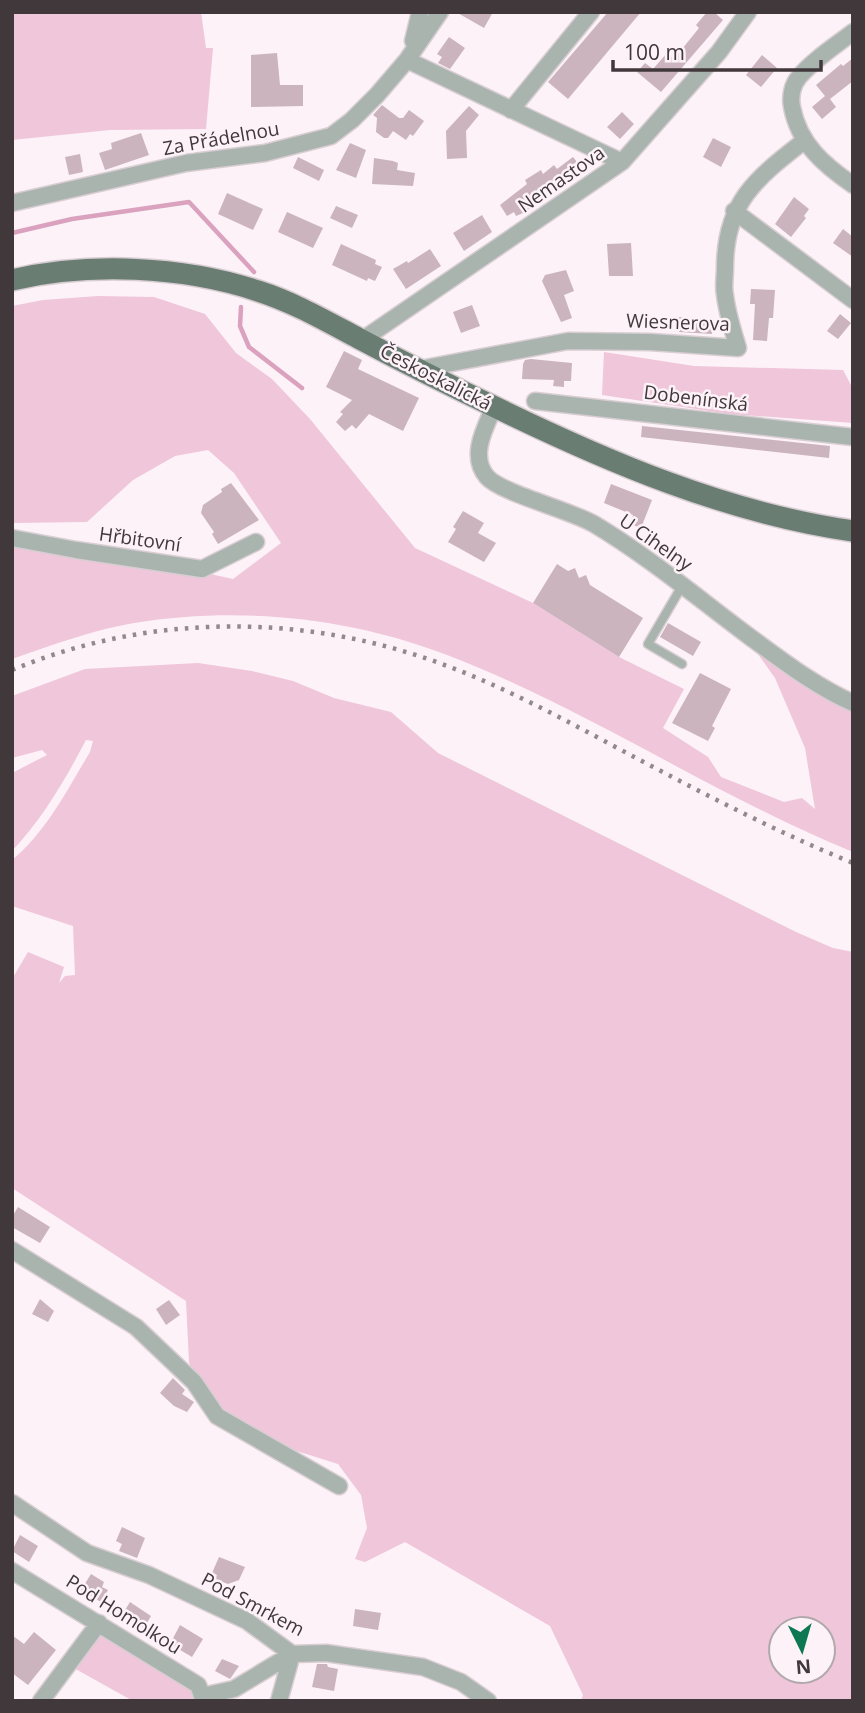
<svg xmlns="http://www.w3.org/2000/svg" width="865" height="1713" font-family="'Open Sans',sans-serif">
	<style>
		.green { fill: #f0c6da; fill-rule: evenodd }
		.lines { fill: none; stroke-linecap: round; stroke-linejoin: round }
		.stream { stroke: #daa2be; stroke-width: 4.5 }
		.building { fill: #ccb4bf }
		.lane-casing { stroke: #d7cdd2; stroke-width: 11 }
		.street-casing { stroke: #d7cdd2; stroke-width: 19 }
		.primary-casing { stroke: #d7cdd2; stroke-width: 24 }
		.lane { stroke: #a9b4ae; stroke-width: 8 }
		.street { stroke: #a9b4ae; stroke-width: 16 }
		.primary { stroke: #6a7d73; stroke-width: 21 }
		.rail { stroke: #92898d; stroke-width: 4.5; stroke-dasharray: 3.5 7; stroke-linecap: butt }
		.labels { text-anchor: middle; stroke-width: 5; stroke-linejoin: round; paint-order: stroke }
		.street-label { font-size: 19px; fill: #41383c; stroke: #fcf2f7 }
	</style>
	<rect width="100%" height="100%" fill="#fcf2f7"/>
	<path class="green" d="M12,12H201L206,48H213L206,129L110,130L12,140Z
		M98,296L154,297L205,314L236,353L272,379L310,419L415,548L533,603L619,657L684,689L663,728L708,757L721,777L784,802L802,798L815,809L805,748L775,678L755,650L800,680L853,709V852C713,795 588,709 447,655C349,617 239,606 134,623C93,630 52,645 12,659V543L174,566L233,579L281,543L234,473L208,450L175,456L133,480L87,522L12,523V306L43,300Z
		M604,352L694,366L843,370L853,389V423L730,414L602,395Z
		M198,663L252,671L293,681L334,698L391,712L438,753L796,932L833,948L853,952V1701H581L583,1695L550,1626L405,1542L365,1562L355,1559L367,1528L361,1495L338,1464L284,1447L223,1418H209L189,1362L186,1301L12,1188V979L28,952L64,967L59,983L65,976L75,975L73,926L12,906V860C47,831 67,790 90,752L93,741L86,740C65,780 43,818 12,851V773L47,755L42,750L12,758V696L85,669ZM781,1629H823V1671H781Z
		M100,1635L210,1701H133L72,1667Z"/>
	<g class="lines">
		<path class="stream" d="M12,233L72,219L189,202L254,272
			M241,307L240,326L249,347L302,388"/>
	</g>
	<path class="building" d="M456,12H493L484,28Z
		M608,12H641L568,99L548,82Z
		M707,12H714L723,20L661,92L637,72L645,63L653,69L667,53L674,59L699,28L696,25Z
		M449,37L465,48L450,69L438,63L442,57L437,54Z
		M277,53L280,85H303V106L251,107V55Z
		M762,55L777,68L761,87L746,75Z
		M853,58V81L830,99L836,107L822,119L812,107L825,96L816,85L841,64L843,66Z
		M382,105L399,118H403L409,110L424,121L413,136L410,134L406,140L393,131L388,138H384L376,132L377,118L373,115Z
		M469,106L479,115L466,131L467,158L447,159L446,131Z
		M622,112L634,124L620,139L607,127Z
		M141,133L149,155L105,170L99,153L112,149L111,143Z
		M713,138L731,147L721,167L703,157Z
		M350,143L366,150L356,178L336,170Z
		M80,154L83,172L69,175L65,157Z
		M298,157L324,170L319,181L293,168Z
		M573,157L584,171L523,213L516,216L514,212L507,216L500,205L527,184L525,180L541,170L543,174L554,165L557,169Z
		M374,158L393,161L398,163L397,170L415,173L413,186L372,184Z
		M227,193L263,209L253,230L218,214Z
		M794,197L809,209L804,216L806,218L791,237L775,224Z
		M336,206L358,215L352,228L330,218Z
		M287,212L323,228L313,248L278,232Z
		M482,215L492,232L464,251L453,233Z
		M843,229L853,237V257L833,243Z
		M631,243L633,276H609L607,244Z
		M341,244L376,260L375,264L382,267L375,281L368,278L367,281L332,265Z
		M430,249L441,266L406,289L393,269L407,261L408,263Z
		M566,270L574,291L564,295L572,318L561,322L542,281L545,275Z
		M751,289L775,290L773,318H769L767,341L753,340L755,304H750Z
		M472,305L480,326L461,333L453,312Z
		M840,314L851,323L838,339L827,331Z
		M679,317L713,320L712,334L679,332Z
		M344,351L362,360L358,369L419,398L403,431L369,414L356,429L352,425L345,431L336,422L343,414L340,412L352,400L326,387Z
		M531,359L572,363L571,381H564V387L553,386L554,380L522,379L523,364L525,360Z
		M642,426L830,446L829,458L641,437Z
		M231,483L259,520L218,544L212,534L214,532L201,513L203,505L222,492L221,489Z
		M611,484L652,500L641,528L630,524L633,515L604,503Z
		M463,511L484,523L478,533L496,543L484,562L448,542L456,529L453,527Z
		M557,564L568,571L575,568L579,578L586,575L590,585L643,618L619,657L533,603Z
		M668,623L701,642L693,656L660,637Z
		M700,673L731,689L712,726L715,728L708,741L672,723Z
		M18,1207L50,1227L40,1243L12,1227V1217Z
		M40,1299L54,1311L48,1322L32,1314Z
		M169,1300L180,1315L166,1325L156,1309Z
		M173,1378L185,1390L182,1394L194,1402L187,1412L174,1406L160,1393Z
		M122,1527L145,1538L137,1558L119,1551L122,1544L116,1541Z
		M20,1535L38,1546L29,1562L12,1551Z
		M219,1557L245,1567L239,1580L228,1584L215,1579L217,1575L212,1573Z
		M91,1574L104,1582L102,1587L108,1590L101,1602L81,1590Z
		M130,1602L151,1616L144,1628L122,1615Z
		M355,1609L381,1613L378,1630L353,1626Z
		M180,1625L203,1639L192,1657L170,1644Z
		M34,1632L56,1650L28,1685L12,1673V1635L24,1644Z
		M222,1659L239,1666L230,1679L215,1671Z
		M317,1664H327L328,1667L338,1669L334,1691L312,1687Z"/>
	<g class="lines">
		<g class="lane-casing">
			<path id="lane" d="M682,586L648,644L682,664"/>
		</g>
		<g class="street-casing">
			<path id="street" d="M853,32C835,46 813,60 799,77C792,85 790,97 792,107C799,144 824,165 853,185
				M413,41L420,12
				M407,60L622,162
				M511,110L591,12
				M12,203L186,163L265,153L331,136L352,120L377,95L407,60L440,12
				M734,211L853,300
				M362,340L622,162L719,52L748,12
				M420,369L568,341L650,342L738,348C733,331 727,313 725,295C723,287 725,277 725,268C725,203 755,179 804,141
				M535,401L853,437
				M494,407C485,428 469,456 487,477C501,493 570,510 594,524C649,557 699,599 750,637C783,661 815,686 853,703
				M12,538L76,550L202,569L256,542
				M12,1250L136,1327L194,1382L217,1416L339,1486
				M12,1503L87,1553L149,1575L247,1621L292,1654L326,1653L423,1667L461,1682L488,1701
				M12,1571L198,1685L204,1701
				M202,1696L234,1689L292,1654
				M41,1701L99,1623
				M279,1701L292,1654"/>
		</g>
		<g class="primary-casing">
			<path id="primary" d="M12,280C89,262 183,266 258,291C293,302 326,321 358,338C403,362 449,385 495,407C608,462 727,513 853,531"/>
		</g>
		<use href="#lane" class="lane"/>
		<use href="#street" class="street"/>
		<use href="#primary" class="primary"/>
		<path class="rail" d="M12,670C149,613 304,613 442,664C510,689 574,725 638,759C708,796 779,833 853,863"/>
	</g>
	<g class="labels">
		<g class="street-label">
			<text transform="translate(221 138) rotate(-10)" y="7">Za Přádelnou</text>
			<text transform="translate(561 179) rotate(-35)" y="7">Nemastova</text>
			<text transform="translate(678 322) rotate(2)" y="7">Wiesnerova</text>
			<text transform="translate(436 377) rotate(27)" y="7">Českoskalická</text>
			<text transform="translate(696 398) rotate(7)" y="7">Dobenínská</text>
			<text transform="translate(140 539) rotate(8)" y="7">Hřbitovní</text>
			<text transform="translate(656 542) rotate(35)" y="7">U Cihelny</text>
			<text transform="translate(253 1604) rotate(28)" y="7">Pod Smrkem</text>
			<text transform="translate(124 1614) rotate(32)" y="7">Pod Homolkou</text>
		</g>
	</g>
	<rect width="865" height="1713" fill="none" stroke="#41383c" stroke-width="28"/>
	<g transform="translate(802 1650) rotate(175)"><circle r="33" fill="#fcf2f7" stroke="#b1a8ac" stroke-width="2"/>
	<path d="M0-5L12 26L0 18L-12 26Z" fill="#0e7852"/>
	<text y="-10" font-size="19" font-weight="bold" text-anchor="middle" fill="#41383c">N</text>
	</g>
	<path d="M613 60v10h208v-10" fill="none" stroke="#41383c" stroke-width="3.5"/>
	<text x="624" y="60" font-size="21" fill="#41383c" stroke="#fcf2f7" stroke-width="5" paint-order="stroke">100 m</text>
</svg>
